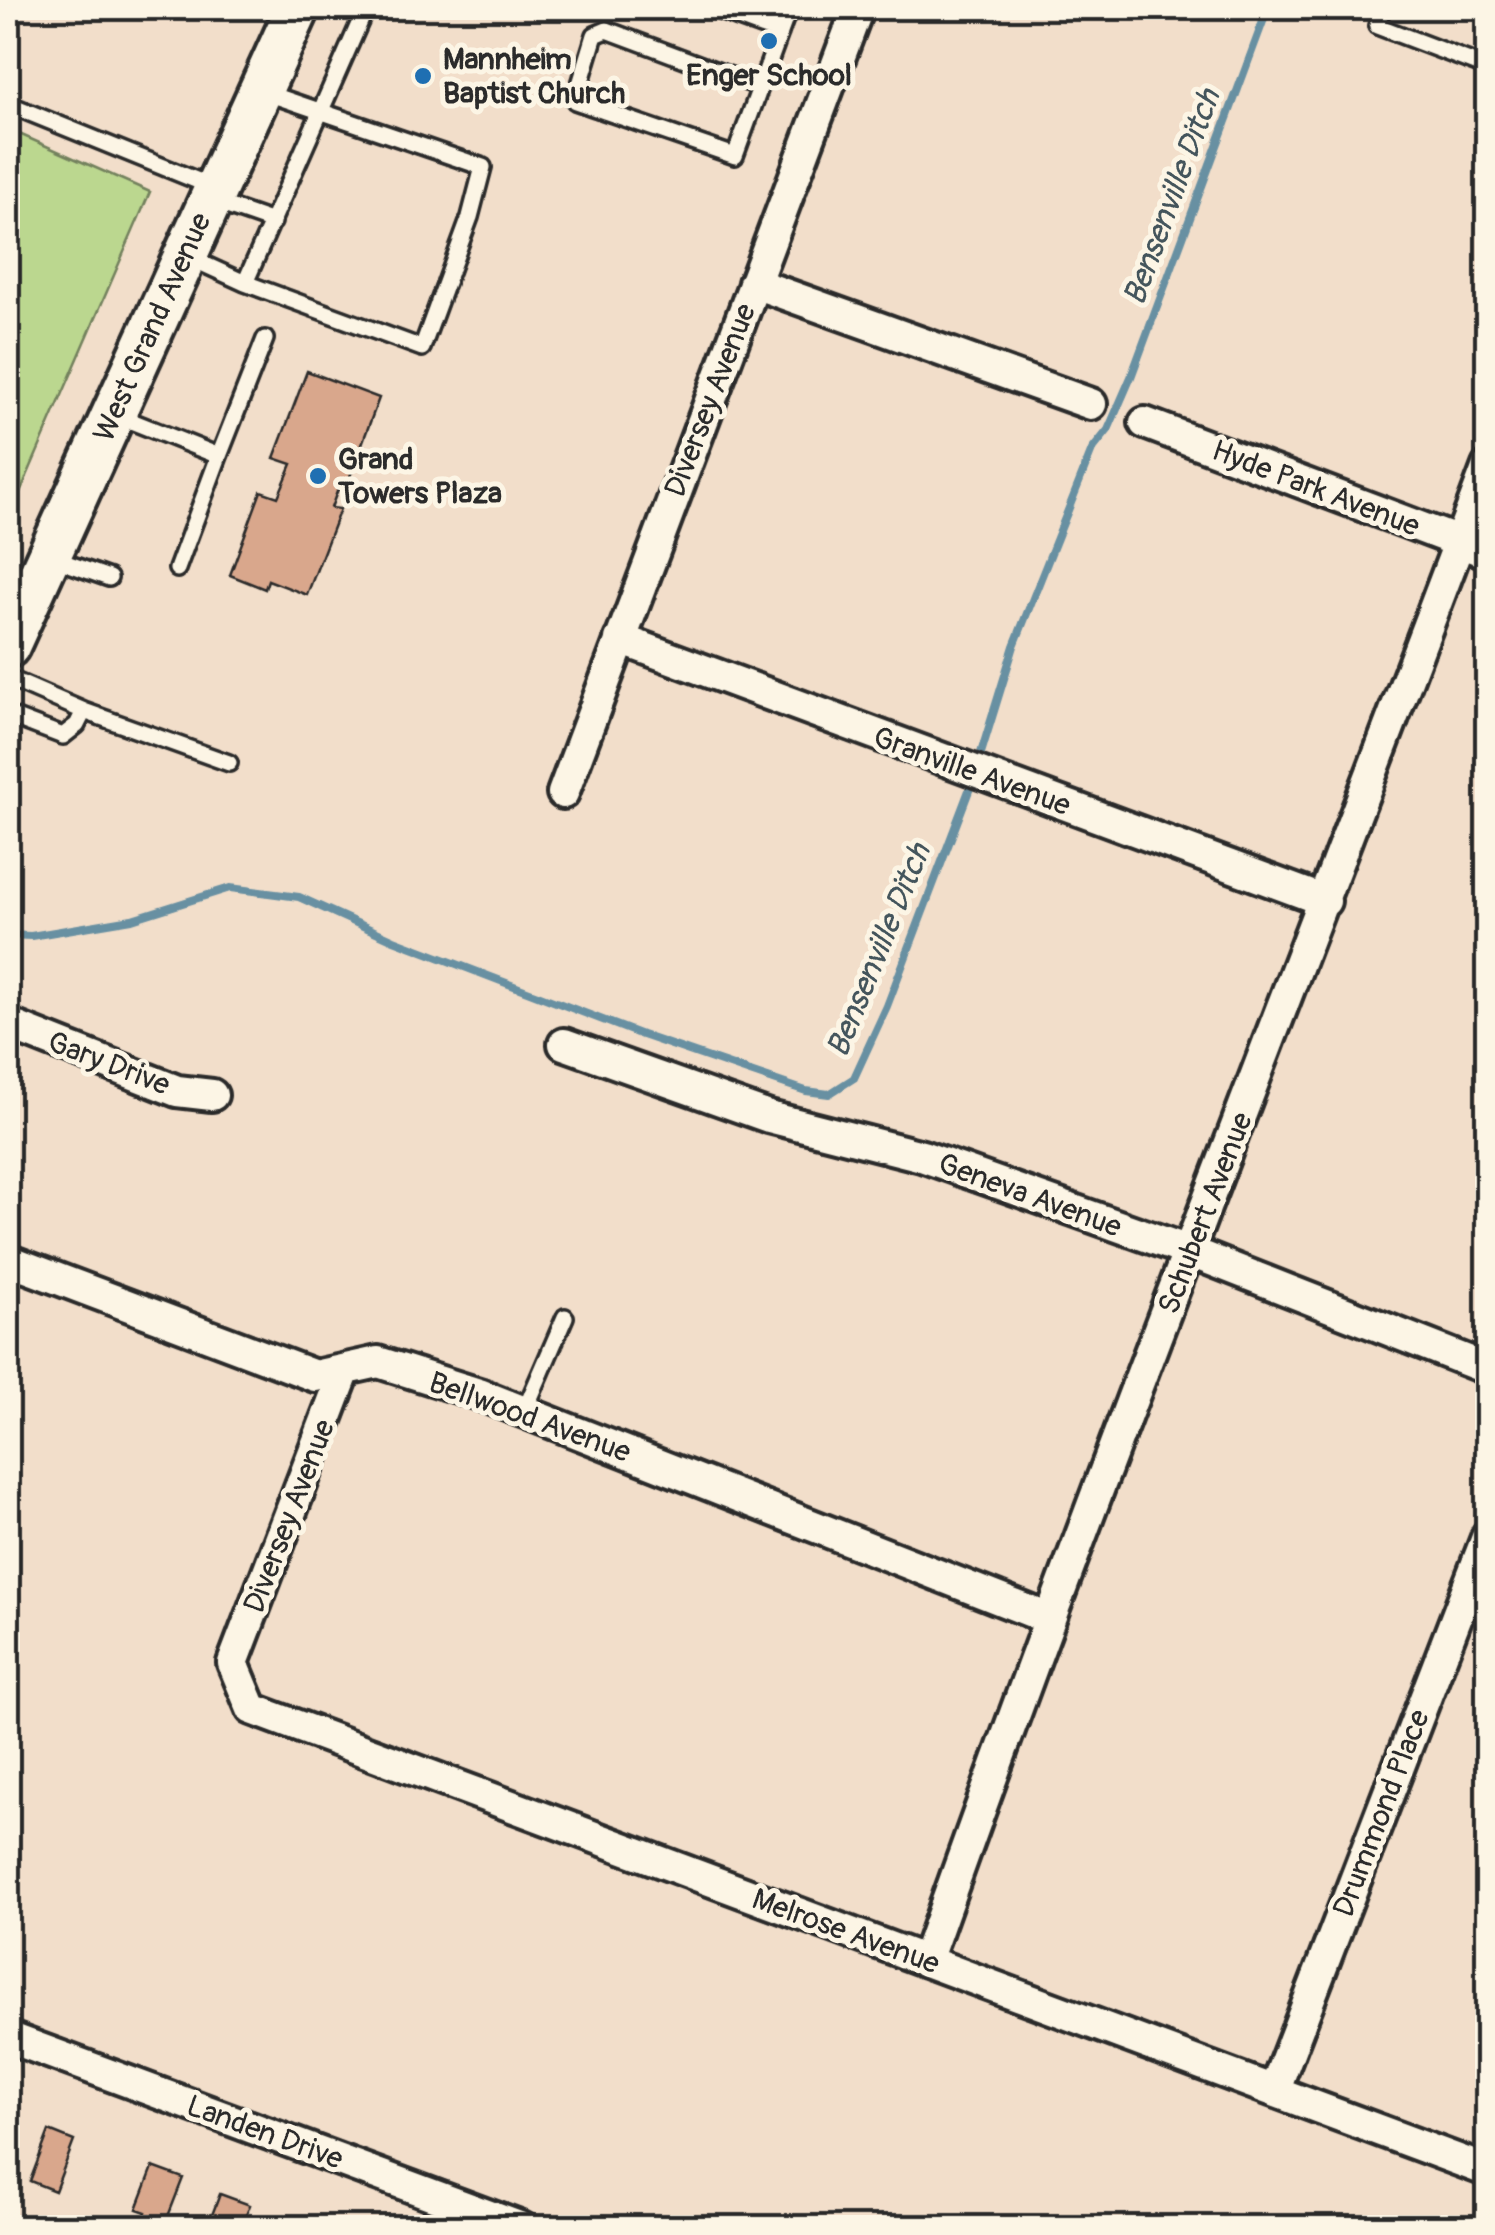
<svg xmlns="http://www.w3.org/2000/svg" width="1495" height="2235" font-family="Pangolin,sans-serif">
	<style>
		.green { fill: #bbd78f; stroke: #73815d; stroke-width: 2.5 }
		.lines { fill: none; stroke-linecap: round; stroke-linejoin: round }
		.stream { stroke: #6890a2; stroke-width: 8 }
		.building { fill: #d9a78c; stroke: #2b2b2b; stroke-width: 2.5 }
		.lane-casing { stroke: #2b2b2b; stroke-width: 22 }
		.street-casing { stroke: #2b2b2b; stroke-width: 38 }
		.secondary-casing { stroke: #2b2b2b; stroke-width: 50 }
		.lane { stroke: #fcf5e5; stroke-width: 15 }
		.street { stroke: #fcf5e5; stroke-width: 30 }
		.secondary { stroke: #fcf5e5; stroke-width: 42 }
		.poi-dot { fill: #1f6fb2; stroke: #fcf5e5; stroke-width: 4 }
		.labels { text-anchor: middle; stroke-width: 10; stroke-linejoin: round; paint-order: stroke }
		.poi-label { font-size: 30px; font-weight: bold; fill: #2b2b2b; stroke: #fcf5e5; text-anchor: start }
		.street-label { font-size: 30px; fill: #2b2b2b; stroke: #fcf5e5 }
		.water-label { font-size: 32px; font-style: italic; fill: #44555c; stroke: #fcf5e5 }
	</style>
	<rect width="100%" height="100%" fill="#f2deca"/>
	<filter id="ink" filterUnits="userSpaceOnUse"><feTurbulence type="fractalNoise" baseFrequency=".01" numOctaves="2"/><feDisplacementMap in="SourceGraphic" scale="20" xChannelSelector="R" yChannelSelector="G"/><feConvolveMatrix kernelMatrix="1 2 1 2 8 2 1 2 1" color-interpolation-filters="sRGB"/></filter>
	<g filter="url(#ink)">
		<path class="green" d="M8,129L150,192L8,520Z"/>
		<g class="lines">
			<path class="stream" d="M977,766L1014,646L1092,450L1108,430L1131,377L1268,8
				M8,935L31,936L132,919L230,888L299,897L394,940L642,1035L806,1091L829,1094L854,1078L887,1006L973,780"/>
		</g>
		<path class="building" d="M307,371L379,398L345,490L338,489L331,508L340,509L307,595L268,580L265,589L230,575L261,491L278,497L292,464L274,458Z
			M49,2131L74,2141L55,2191L30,2181Z
			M153,2167L183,2178L167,2219L160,2217L156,2228H148L141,2225L146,2212L137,2209Z
			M220,2194L250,2205L241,2228H207Z"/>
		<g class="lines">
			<g class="lane-casing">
				<path id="lane" d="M711,8L780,33
					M1382,8L1377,26L1488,68
					M760,87L607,30L595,35L575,101L735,156C753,107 771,57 789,8
					M8,104L213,187
					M215,202L273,222
					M186,256L245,283L366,8
					M245,283L422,348L470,217L483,167L264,92
					M116,415L219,456L177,569
					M219,456L265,339
					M52,558L109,578
					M8,678L84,711L77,725L63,736L8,715
					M84,711L229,763
					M524,1412L565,1317"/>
			</g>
			<g class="street-casing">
				<path id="street" d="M754,283L1091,404
					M1145,423L1488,553
					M620,639L1325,901
					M563,793L858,8
					M8,1024L177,1091L212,1095
					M564,1044L769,1117L922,1156L1191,1252L1488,1369
					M8,1260L315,1376L378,1362L479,1394L1047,1618
					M345,1370L233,1663L252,1709L1488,2171
					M926,1961C1103,1459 1301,965 1488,466
					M8,2037L522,2228
					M1274,2091L1488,1535"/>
			</g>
			<g class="secondary-casing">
				<path id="secondary" d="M8,646L298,8"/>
			</g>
			<use href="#lane" class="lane"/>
			<use href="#street" class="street"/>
			<use href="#secondary" class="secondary"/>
		</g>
	</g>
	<g class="poi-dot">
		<circle cx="769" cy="41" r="10"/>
		<circle cx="423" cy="76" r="10"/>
		<circle cx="318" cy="476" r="10"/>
	</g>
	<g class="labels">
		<g class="poi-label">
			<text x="443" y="69">Mannheim<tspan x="443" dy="34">Baptist Church</tspan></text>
			<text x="769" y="85" text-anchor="middle">Enger School</text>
			<text x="338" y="469">Grand<tspan x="338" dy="34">Towers Plaza</tspan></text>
		</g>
		<g class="street-label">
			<text transform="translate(152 327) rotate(-66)" y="10">West Grand Avenue</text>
			<text transform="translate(710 400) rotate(-69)" y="10">Diversey Avenue</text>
			<text transform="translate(1316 488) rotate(21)" y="10">Hyde Park Avenue</text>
			<text transform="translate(972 771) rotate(20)" y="10">Granville Avenue</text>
			<text transform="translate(109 1063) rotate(21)" y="10">Gary Drive</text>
			<text transform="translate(1030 1195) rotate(20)" y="10">Geneva Avenue</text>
			<text transform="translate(1205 1213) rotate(-69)" y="10">Schubert Avenue</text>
			<text transform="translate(530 1417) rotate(20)" y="10">Bellwood Avenue</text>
			<text transform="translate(289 1516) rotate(-69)" y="10">Diversey Avenue</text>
			<text transform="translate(1381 1813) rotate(-69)" y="10">Drummond Place</text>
			<text transform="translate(846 1931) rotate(20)" y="10">Melrose Avenue</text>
			<text transform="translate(265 2132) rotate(20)" y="10">Landen Drive</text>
		</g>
		<g class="water-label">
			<text transform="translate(1171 197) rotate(-70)" y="11">Bensenville Ditch</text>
			<text transform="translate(878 950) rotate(-68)" y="11">Bensenville Ditch</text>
		</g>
	</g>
	<rect width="1495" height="2235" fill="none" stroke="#fcf5e5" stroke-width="40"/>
	<rect x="20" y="20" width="1455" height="2195" fill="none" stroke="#2b2b2b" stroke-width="4" filter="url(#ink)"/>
</svg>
